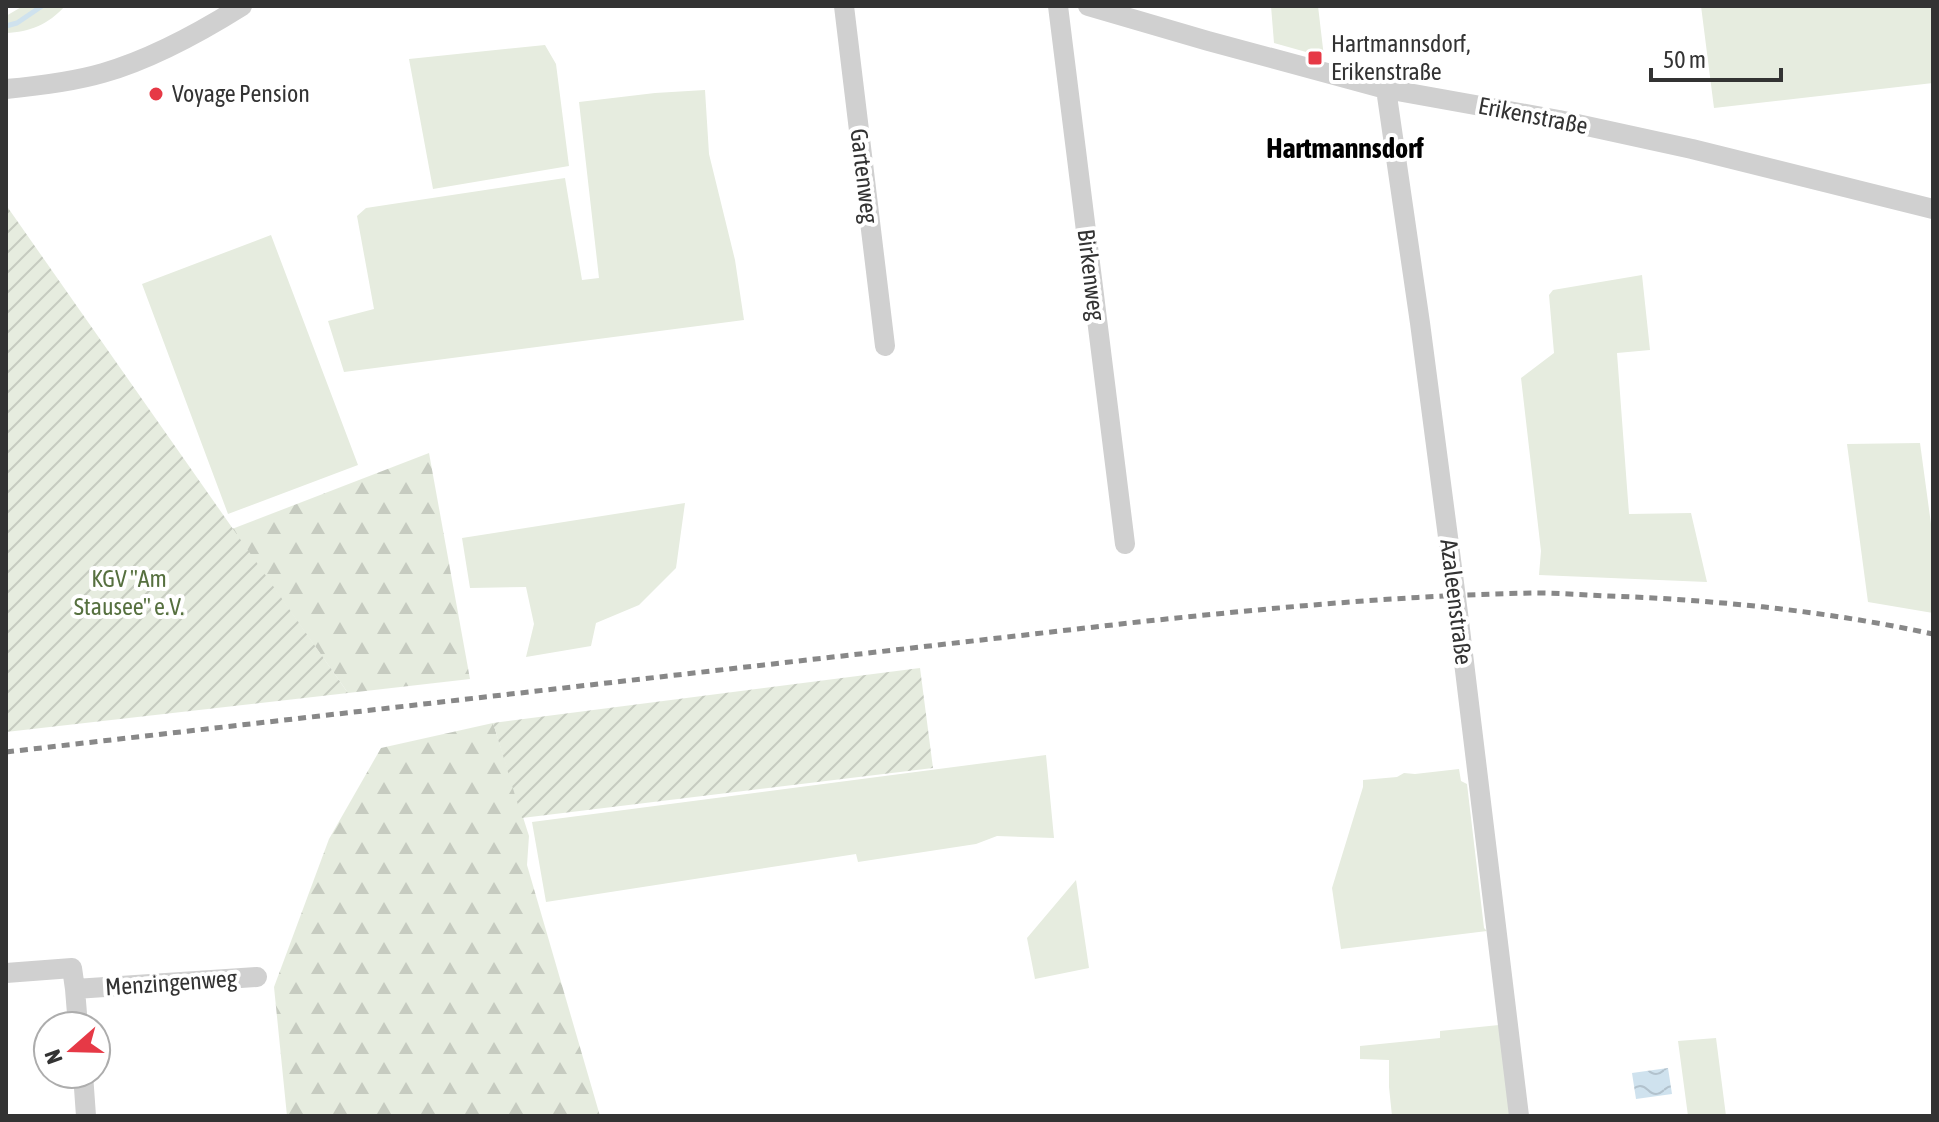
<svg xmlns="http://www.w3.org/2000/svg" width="1939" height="1122" font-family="'Asap Condensed',sans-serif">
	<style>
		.grass { fill: #e6ecdf }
		.forest { fill: url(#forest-firs) }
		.garden { fill: url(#garden-furrows) }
		.water { fill: url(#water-waves) }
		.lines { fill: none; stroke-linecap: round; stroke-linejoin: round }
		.stream { stroke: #cfe2ee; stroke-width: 5 }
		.minor { stroke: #d0d0d0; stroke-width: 20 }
		.rail { stroke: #888; stroke-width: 5; stroke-dasharray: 8 6; stroke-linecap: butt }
		.poi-dot { fill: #e63946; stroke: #fff; stroke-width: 3 }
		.labels { text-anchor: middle; stroke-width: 8; stroke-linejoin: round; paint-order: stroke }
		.poi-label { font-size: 24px; fill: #333; stroke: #fff; text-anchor: start }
		.street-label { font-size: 24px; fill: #333; stroke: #fff }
		.park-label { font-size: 24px; fill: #56703f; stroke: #fff }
		.quarter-label { font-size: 28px; font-weight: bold; fill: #000; stroke: #fff }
	</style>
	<defs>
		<pattern id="forest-firs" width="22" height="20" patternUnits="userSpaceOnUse" patternTransform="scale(2)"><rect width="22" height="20" fill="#e6ecdf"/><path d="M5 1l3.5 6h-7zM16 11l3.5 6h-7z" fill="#c6cbc0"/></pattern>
		<pattern id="garden-furrows" width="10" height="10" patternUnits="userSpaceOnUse" patternTransform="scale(2)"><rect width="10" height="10" fill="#e6ecdf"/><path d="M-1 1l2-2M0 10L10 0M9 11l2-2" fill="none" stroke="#c6cbc0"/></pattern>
		<pattern id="water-waves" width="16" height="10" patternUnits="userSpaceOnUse" patternTransform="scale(2)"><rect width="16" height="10" fill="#cfe2ee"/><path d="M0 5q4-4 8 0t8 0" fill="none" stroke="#b2c2cd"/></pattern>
	</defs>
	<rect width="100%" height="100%" fill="#fff"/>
	<path class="grass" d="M23,6H65C49,24 30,32 6,33V16Z
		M1271,6H1318L1324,57L1274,43Z
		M1701,6H1933V83L1714,108Z
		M545,45L556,64L569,166L433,189L409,59Z
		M705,90L709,154L735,260L744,320L344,372L328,321L374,309L357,216L366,208L565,178L582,280L599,278L579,102L655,93Z
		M271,235L358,465L228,514L142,284Z
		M1642,275L1650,350L1617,353L1629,514L1691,513L1707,582L1539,575L1541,551L1521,378L1554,353L1549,295L1553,290Z
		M1920,443L1931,524L1933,613L1868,602L1847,444Z
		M685,503L676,568L639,605L596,623L591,646L526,657L534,624L526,587L470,588L462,538Z
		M1046,755L1054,838L997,836L976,844L858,862L856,854L546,902L532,822Z
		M1459,769L1461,781L1467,784L1484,928L1487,931L1341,949L1332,888L1363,787V780L1397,777L1404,773L1415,774Z
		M1076,880L1089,968L1035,979L1027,938Z
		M1499,1025L1511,1116H1392L1389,1087V1060L1360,1059V1046L1440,1038V1031Z
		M1716,1038L1726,1116H1688L1678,1041Z"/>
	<path class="forest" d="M429,453L470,679L348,693L232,529Z
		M493,723L529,836L527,865L600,1116H287L274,987L329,839L381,748Z"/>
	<path class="garden" d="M6,205L348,693L6,732Z
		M920,668L933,768L522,818L493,723Z"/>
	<path class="water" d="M1668,1068L1672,1094L1636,1099L1632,1073Z"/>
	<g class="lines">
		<path class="stream" d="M6,26L17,23L42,6"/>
		<path class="minor" d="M844,6L885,346
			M1058,6L1125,544
			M1088,6L1208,41L1386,89L1559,120L1692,149L1933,209
			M6,89C38,86 72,82 103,73C152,59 199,33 242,6
			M1386,89L1420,323L1459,621L1519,1116
			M6,973L72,968L75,989L257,977
			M75,989L78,1026
			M83,1074L86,1116"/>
		<path class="rail" d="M6,752L1138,622C1271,608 1403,595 1536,593C1561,593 1585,595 1609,596C1718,600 1826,611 1933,634"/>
	</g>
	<g class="poi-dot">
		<rect x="1307" y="50" width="16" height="16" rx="4"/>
		<circle cx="156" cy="94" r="8"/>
	</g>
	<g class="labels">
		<g class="poi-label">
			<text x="1331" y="52">Hartmannsdorf,<tspan x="1331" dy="28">Erikenstraße</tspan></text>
			<text x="172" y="102">Voyage Pension</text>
		</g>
		<g class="street-label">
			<text transform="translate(1533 116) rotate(11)" y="8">Erikenstraße</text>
			<text transform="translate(864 176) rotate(83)" y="8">Gartenweg</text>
			<text transform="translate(1091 275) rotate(83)" y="8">Birkenweg</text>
			<text transform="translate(1456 602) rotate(83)" y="8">Azaleenstraße</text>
			<text transform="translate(171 983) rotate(-4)" y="8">Menzingenweg</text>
		</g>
		<g class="park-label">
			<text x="129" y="587">KGV "Am<tspan x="129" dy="28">Stausee" e.V.</tspan></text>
		</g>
		<g class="quarter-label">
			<text x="1345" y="158">Hartmannsdorf</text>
		</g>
	</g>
	<rect width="1939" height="1122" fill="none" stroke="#333333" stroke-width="16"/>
	<g transform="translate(72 1050) rotate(250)"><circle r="38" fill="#ffffff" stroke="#adadad" stroke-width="2"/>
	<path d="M0-6L14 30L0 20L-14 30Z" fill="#e63946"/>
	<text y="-12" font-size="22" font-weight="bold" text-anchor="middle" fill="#333333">N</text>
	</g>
	<path d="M1651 68v12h130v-12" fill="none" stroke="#333333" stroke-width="4"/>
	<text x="1663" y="68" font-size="24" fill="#333333" stroke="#ffffff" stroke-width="6" paint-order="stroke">50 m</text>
</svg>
